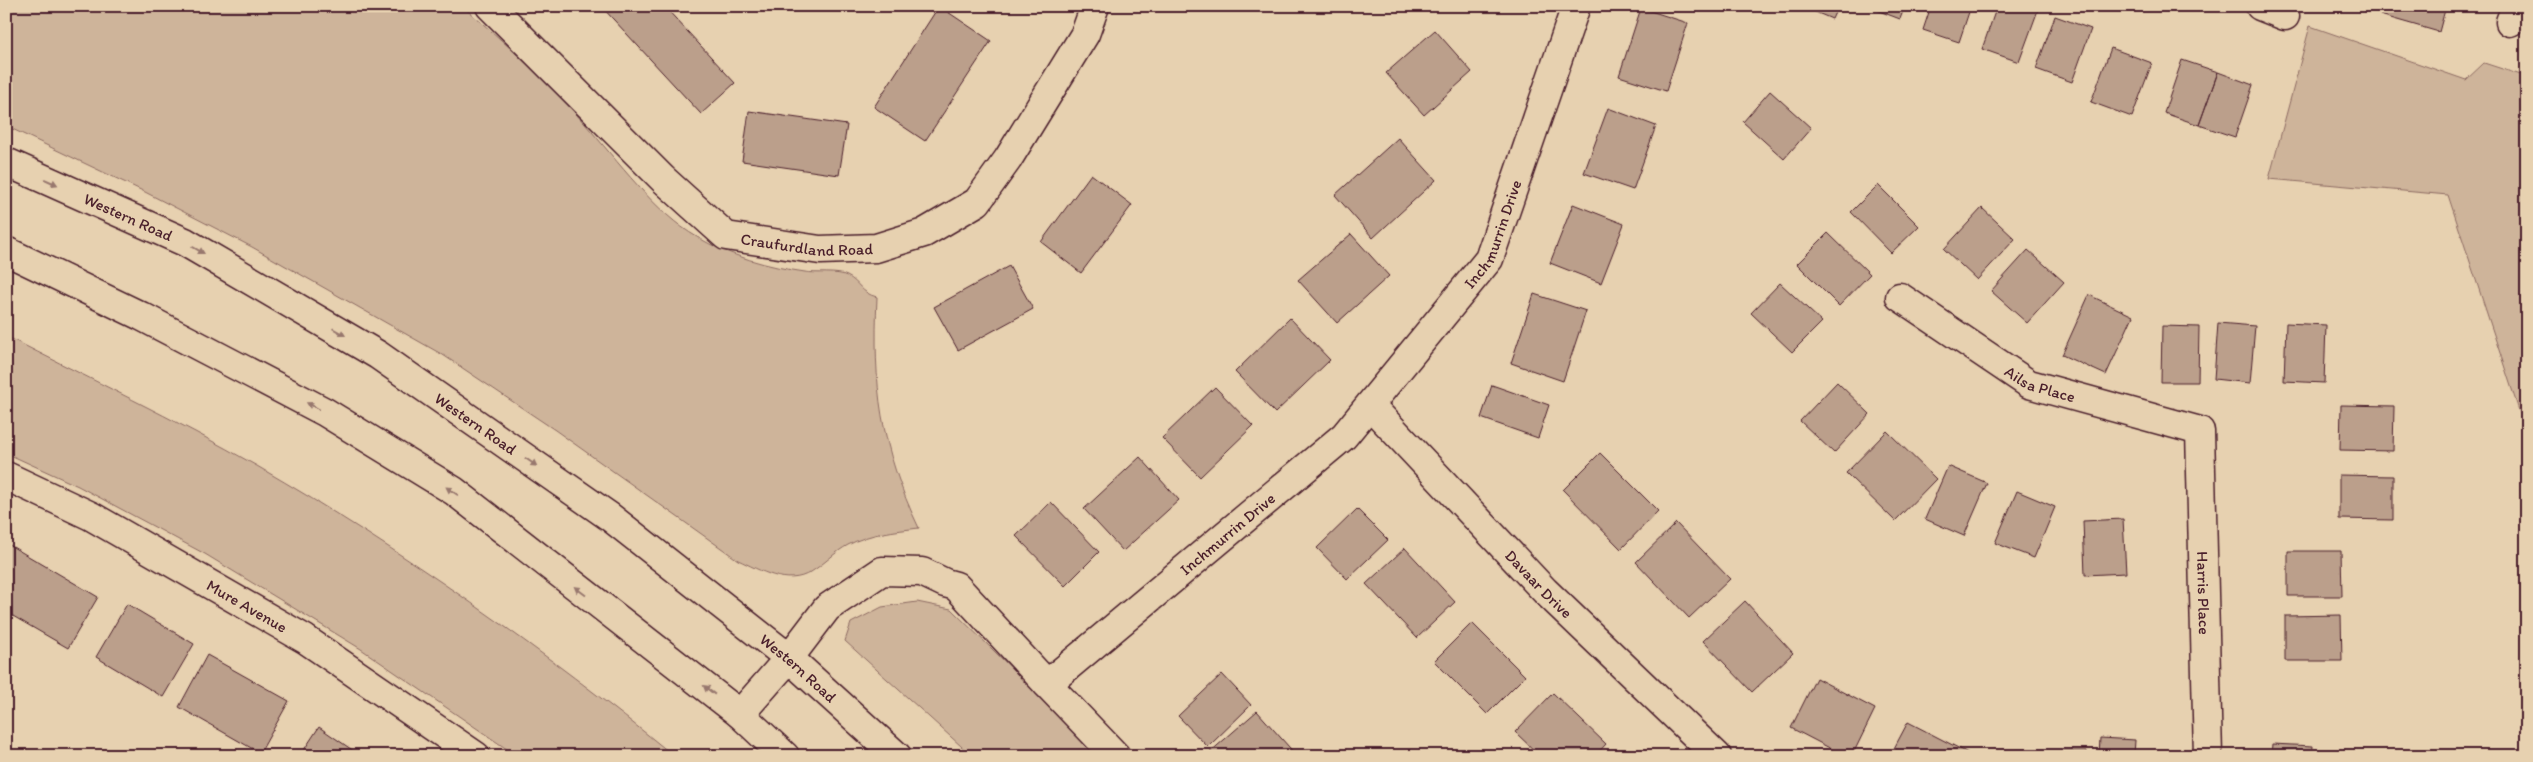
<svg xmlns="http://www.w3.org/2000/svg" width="2533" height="762" font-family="Itim,sans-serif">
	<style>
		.green { fill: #ceb49a; stroke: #8c6a62 }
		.building { fill: #bb9f8b; stroke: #4a1f2b }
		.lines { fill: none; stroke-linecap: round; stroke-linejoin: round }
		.street-casing { stroke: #4a1f2b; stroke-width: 31 }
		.secondary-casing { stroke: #4a1f2b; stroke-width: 31 }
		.street { stroke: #e7d1b0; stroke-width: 28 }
		.secondary { stroke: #e7d1b0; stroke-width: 28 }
		.oneway { fill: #98786e }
		.labels { text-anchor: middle; stroke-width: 4.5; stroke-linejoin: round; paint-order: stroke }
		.street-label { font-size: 16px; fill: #4a1f2b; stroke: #e7d1b0 }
	</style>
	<rect width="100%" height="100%" fill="#e7d1b0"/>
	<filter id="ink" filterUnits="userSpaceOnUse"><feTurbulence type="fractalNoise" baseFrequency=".02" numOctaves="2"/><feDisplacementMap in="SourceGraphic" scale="10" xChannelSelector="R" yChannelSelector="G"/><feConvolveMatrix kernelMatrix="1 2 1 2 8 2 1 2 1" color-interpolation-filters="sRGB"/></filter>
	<g filter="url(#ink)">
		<path class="green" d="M12,6H462C505,42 548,82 585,124C617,160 656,214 697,237C729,256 769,267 805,272C816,274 838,271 847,276C860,282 860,293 877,297C873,385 880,447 919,528C895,531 870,533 848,545C835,552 824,564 811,572C787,587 760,570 738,560L555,430L443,355L252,247L145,192L6,126V22Z
			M2310,26L2466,80L2484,63L2527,77V435L2448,195L2269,179Z
			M6,336C90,379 175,419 257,466C402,550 544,650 674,756H517L361,649L205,554L78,486L6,453Z
			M917,602L951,609L1033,689L1095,756H972L845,641L851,623L882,607Z"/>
		<path class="building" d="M601,6H664L735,83L701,114Z
			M939,6L991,41L925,141L874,107Z
			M1801,6H1838L1832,19Z
			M1866,6H1905L1900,19Z
			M1931,6H1971L1959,42L1923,30Z
			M1997,6H2028L2038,10L2019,62L1982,49Z
			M2383,6H2446L2439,32L2380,15Z
			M1641,8L1688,23L1666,91L1619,76Z
			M2055,16L2091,29L2072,82L2036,69Z
			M1435,30L1472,72L1424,115L1386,73Z
			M2111,48L2152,63L2132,117L2091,102Z
			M2182,60L2218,72L2199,125L2164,113Z
			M2218,72L2253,85L2235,137L2199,125Z
			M1770,91L1811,128L1784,159L1743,122Z
			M1608,108L1656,126L1633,190L1584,173Z
			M749,111L847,125L839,175L742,161Z
			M1398,138L1436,180L1373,238L1335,195Z
			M1091,174L1132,205L1081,273L1041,242Z
			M1878,185L1919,226L1891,253L1851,212Z
			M1573,204L1624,224L1601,283L1550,263Z
			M1982,208L2015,239L1977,280L1944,249Z
			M1828,233L1870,274L1839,306L1797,264Z
			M1351,234L1389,276L1337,323L1298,280Z
			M2028,250L2064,282L2027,323L1991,291Z
			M1009,266L1033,309L958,350L934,307Z
			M1780,283L1822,322L1792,352L1751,313Z
			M1534,294L1586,311L1563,381L1511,363Z
			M2089,295L2133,316L2106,375L2062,355Z
			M1290,318L1330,360L1275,413L1235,372Z
			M2218,323L2255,326L2250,383L2214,379Z
			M2286,323L2326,325L2324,383L2284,381Z
			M2162,326L2199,327L2198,382H2161Z
			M1837,382L1870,414L1834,453L1800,421Z
			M1492,385L1549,405L1538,438L1481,418Z
			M1215,387L1253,426L1200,477L1162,438Z
			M2341,405L2394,406L2393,451L2340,450Z
			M1887,431L1936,479L1895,521L1846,473Z
			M1600,453L1658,511L1621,549L1563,490Z
			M1140,457L1179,500L1123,551L1084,509Z
			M1948,466L1987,483L1964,536L1925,519Z
			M2339,475L2393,476V520L2339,519Z
			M2017,491L2055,507L2034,558L1995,543Z
			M1051,502L1099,552L1065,586L1016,536Z
			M1357,509L1388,540L1347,579L1317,548Z
			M2123,519L2126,573L2085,575L2083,521Z
			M1676,523L1730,579L1689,618L1636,562Z
			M6,543L98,597L68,648L6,612Z
			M1405,548L1455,602L1417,638L1366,584Z
			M2288,551H2341L2342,596H2288Z
			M1745,601L1793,653L1752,692L1703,641Z
			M127,604L194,644L163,697L96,657Z
			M2341,615L2342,661H2285V616Z
			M1472,623L1525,676L1487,714L1434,661Z
			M207,655L289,701L260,753L179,707Z
			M1222,674L1251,705L1208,747L1178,716Z
			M1816,678L1875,709L1852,756H1845L1791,728Z
			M1553,693L1606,744L1595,756H1540L1515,732Z
			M1257,711L1297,756H1212L1209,753Z
			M1908,722L1968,753L1967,756H1890Z
			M319,727L361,756H300Z
			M2100,738L2135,740L2134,756H2099Z
			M2272,744L2313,746L2312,756H2271Z
			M2015,750L2051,751V756H2015Z
			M2051,751H2087V756H2051Z"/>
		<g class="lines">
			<g class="street-casing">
				<g id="street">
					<path id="s1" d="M490,6L663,179L726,236L820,250L876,248L924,233L977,202L1008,159L1085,34L1095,6"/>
					<path d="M2260,6L2285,16"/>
					<path d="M2510,22L2516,6"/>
					<path id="s2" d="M1900,297L2029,384L2200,431L2208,756"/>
					<path id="s3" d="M1370,405L1545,591L1717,756"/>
					<path id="s4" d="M6,476L91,516L305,639L476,756"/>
					<path d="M1047,684L1116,756"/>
					<path id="s5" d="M740,714L789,658L827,608L882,571L922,572L945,583L956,586L1047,684L1344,436L1489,259L1576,6"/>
				</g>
			</g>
			<g class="secondary-casing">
				<g id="secondary">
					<path id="s6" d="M6,162L185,242L378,355L610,517L789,658L897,756"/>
					<path d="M6,251L141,316L325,412L454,491L740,714L785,756"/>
				</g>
			</g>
			<use href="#street" class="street"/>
			<use href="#secondary" class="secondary"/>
		</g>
		<defs><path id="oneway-solid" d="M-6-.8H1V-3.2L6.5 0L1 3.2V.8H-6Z" transform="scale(1.25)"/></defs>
		<g class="oneway">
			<use href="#oneway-solid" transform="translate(51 182) rotate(24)"/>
			<use href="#oneway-solid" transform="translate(198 250) rotate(30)"/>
			<use href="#oneway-solid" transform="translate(339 332) rotate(30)"/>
			<use href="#oneway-solid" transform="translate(313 406) rotate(-152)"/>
			<use href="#oneway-solid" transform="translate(531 462) rotate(35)"/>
			<use href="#oneway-solid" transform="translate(452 491) rotate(-146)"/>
			<use href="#oneway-solid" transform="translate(580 591) rotate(-143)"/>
			<use href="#oneway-solid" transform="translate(709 690) rotate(-142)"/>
		</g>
	</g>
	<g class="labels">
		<g class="street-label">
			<text dy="6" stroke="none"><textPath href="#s6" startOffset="134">Western Road</textPath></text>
			<text dy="6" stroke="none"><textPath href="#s5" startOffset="1054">Inchmurrin Drive</textPath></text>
			<text dy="6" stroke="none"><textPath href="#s1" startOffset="411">Craufurdland Road</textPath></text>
			<text dy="6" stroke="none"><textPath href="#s2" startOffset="166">Ailsa Place</textPath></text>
			<text dy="6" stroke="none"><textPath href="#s6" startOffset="539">Western Road</textPath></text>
			<text dy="6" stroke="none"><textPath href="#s5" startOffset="649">Inchmurrin Drive</textPath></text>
			<text dy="6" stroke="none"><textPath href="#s3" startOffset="246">Davaar Drive</textPath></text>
			<text dy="6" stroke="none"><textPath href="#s2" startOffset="495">Harris Place</textPath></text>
			<text dy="6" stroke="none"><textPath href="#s4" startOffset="274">Mure Avenue</textPath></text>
			<text dy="6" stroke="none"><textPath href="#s6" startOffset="944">Western Road</textPath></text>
		</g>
	</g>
	<rect width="2533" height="762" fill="none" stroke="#e7d1b0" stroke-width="25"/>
	<rect x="12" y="12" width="2508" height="737" fill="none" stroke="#4a1f2b" stroke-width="2" filter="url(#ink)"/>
</svg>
